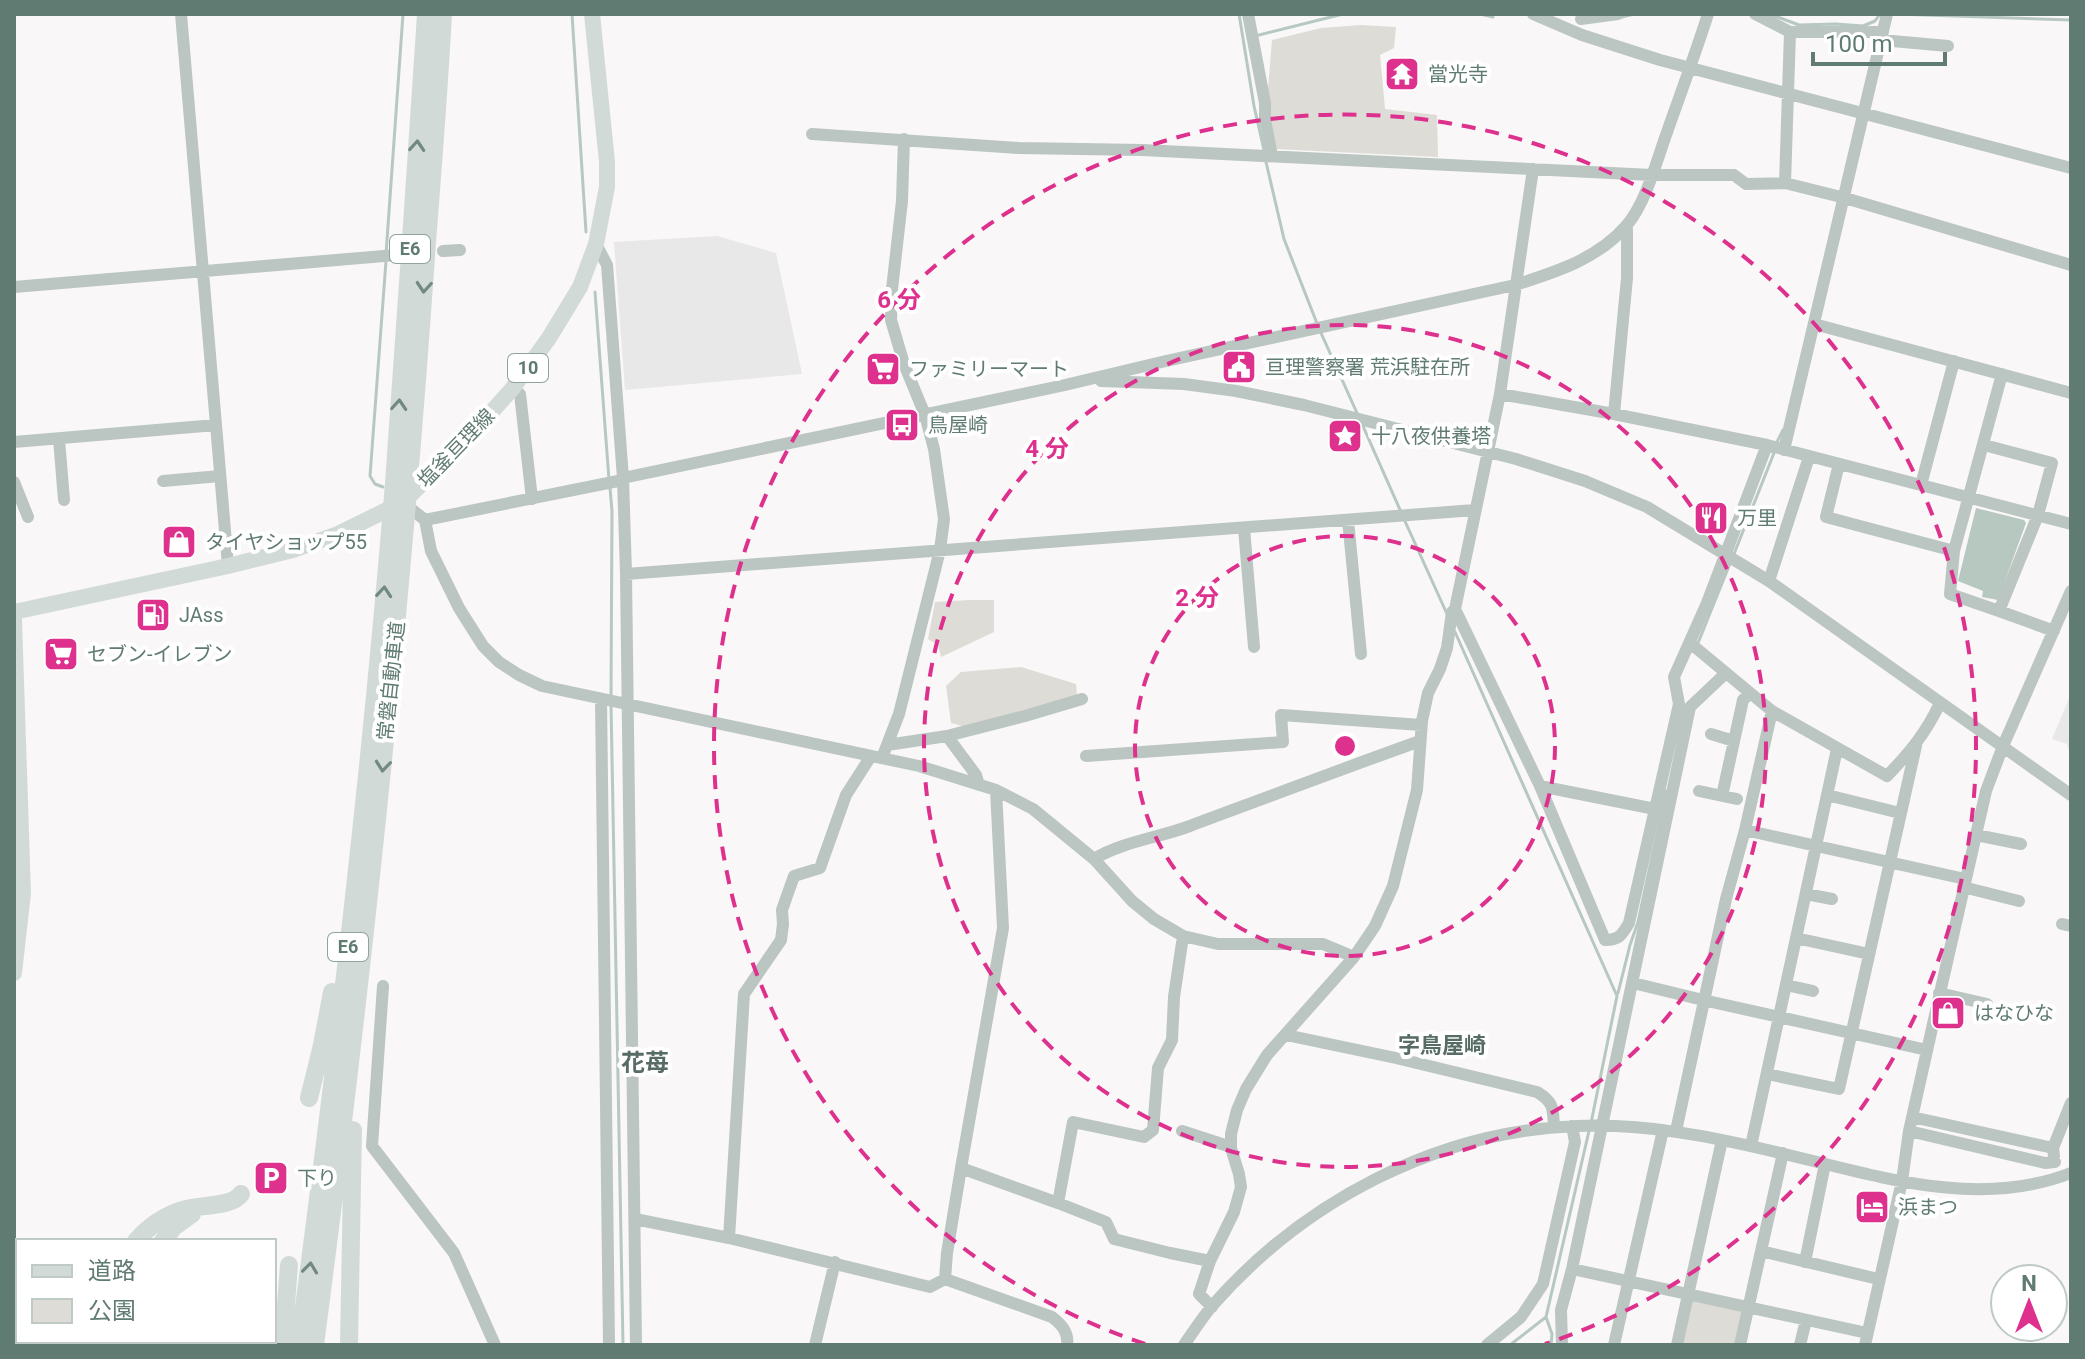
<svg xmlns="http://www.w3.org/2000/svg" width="2085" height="1359" font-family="Roboto,'Noto Sans JP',sans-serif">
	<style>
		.built { fill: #e7e8e7 }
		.green { fill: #dedcd6 }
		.water { fill: #b7c8c0 }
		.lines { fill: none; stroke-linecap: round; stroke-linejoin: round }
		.stream { stroke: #b7c8c0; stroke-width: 3 }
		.minor { stroke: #bbc5c2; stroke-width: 12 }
		.major { stroke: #d2dad8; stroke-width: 16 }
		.highway { stroke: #d2dad8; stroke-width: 18 }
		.oneway { stroke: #718981 }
		.ring { fill: none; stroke: #de318e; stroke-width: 4; stroke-dasharray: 14 10 }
		.labels { text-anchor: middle; stroke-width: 8; stroke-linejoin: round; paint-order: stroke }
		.shield { fill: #fff; stroke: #90a39c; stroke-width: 2 }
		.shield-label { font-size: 18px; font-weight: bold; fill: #607b72 }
		.poi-label { font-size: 20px; fill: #607b72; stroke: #fff; text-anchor: start }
		.street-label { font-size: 20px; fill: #607b72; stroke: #fff }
		.neighbourhood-label { font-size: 22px; font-weight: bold; fill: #566c65; stroke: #fff }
		.quarter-label { font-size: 24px; font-weight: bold; fill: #566c65; stroke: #fff }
		.centre { fill: #de318e; stroke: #fff; stroke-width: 4 }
		.ring-label { font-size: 24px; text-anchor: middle; font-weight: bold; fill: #de318e; stroke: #fff; stroke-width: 8; stroke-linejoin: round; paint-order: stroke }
	</style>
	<rect width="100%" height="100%" fill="#f9f7f7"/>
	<path class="built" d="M717,236L776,253L802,374L625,390L614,242Z
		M2071,694V751L2069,752L2067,744L2052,739Z"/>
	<path class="green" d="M1361,25L1396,27L1394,48L1380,55L1385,109L1437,115L1438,157L1275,149L1267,101L1272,40L1321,28Z
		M969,600H994V632L941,657L938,645L928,639L935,602Z
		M1021,667L1076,684L1077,696L966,727L951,723L946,686L961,672Z
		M1695,1300L1740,1309L1742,1315L1735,1345H1682L1691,1302Z"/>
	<path class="water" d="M1976,508L2024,520L2026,523L1998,600L1982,597L1983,591L1958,581Z"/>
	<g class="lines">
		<path class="stream" d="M572,14L586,232
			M1239,14L1254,106L1264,150
			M1480,14L1493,17
			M1770,14L1799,25L1836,24L1863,26L1875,21L1880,14
			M1896,14L2071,20
			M1622,17L1634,14
			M1255,36L1343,14
			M1266,162L1284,239L1318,326
			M386,254L403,14
			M595,292L609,480
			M1321,333L1357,413
			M1362,424L1401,512
			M1776,444L1783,430
			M383,487L375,484L370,476L386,261
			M610,488L612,511L611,696
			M1404,519L1447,614
			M1734,554L1774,453
			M1455,632L1617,996L1591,1123
			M1698,643L1731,561
			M611,704L623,1345
			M1618,993L1630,945L1638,922L1666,791
			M1510,1345L1546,1317
			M1551,1345L1552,1334L1546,1317L1589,1131"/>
		<path class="minor" d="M181,14L228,566
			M1248,14L1265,103V120L1272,156
			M1533,14L1582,35L1660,60L2071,168
			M1755,14L1790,32H1883
			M1581,19L1618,14
			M1881,40L1948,46
			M812,134L1019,148L1142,150L1652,175H1734L1746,184L1785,183L1845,198L2071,265
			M1785,183L1790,32
			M596,244L607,265L623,478L626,574L636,1345
			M443,251L460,250
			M14,287L396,255
			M1814,324L2071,393
			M1101,381L1184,384L1236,391L1304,405L1516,459L1585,481L1647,507L1769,581L2071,795
			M512,389L520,394L532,499
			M1500,394L1614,414L1767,445L2071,524
			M1614,414L1627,278V225
			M59,439L64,500
			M14,442L216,425
			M1984,445L2052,463L2038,515L1999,611L1950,594L1954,551L2002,374
			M1784,450L1887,14
			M1839,464L1826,517L1954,551
			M163,481L220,476
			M14,482L28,517
			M1921,485L1954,361
			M405,504L425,520L618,481L623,478L1065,385L1166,361L1515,285C1556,272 1598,259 1627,225C1646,202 1656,163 1666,135C1680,95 1695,55 1708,14
			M425,520L431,551L459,608L483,646L499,662L519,675L542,686L919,766L996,790L1033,809L1094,859L1132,901L1154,919L1183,936L1218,944H1323L1354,957
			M1348,520L1361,654
			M1244,528L1254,647
			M626,574L1475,510
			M1769,581L1809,457
			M1455,609L1540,786L1605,940C1619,940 1622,935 1629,923L1679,704L1674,677L1707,603L1767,445
			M1999,611L2054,631
			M1690,643L1772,711L1887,776C1910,752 1926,733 1940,703
			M601,699L609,1345
			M1711,734L1734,741
			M947,736L976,775L979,785
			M887,745L947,736L1025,716L1082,699
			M1086,756L1283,742L1281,715L1421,725
			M882,758L899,714L940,550L944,519L934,449L925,415L904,364L891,320L892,289L902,201L904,139
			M1540,786L1655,809
			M996,790L1003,928L961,1168L947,1253L945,1279L1052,1317C1061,1324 1069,1332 1067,1345
			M1699,791L1737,799
			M1827,795L1900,813
			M1722,796L1743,700L1750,693
			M1745,830L1965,879
			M1976,835L2021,844
			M1094,859C1122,842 1157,838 1187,827C1265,798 1342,769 1420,741
			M1963,887L2019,901
			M1806,894L1832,899
			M2062,924L2071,926
			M1183,936L1174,997L1172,1040L1158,1068L1153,1130L1144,1137L1073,1122L1058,1203L1106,1222L1114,1239L1170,1253L1210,1261
			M1796,938L1869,954
			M1633,983L1703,1000L1927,1050
			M1786,985L1813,991
			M383,986L372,1146L454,1253L495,1345
			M1939,993L1987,1004
			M1286,1035L1396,1058L1537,1092C1554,1102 1553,1109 1554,1127
			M1767,1074L1839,1089L1916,746
			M1912,1117L2053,1148
			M1182,1131L1231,1147
			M1676,1131L1726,899L1745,830L1772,711
			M1909,1131L2045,1163L2055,1162
			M1751,1146L1837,749
			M2054,1156L2053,1148L2071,1103
			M961,1168L1058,1203
			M635,1219L729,1238L930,1287L945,1279
			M729,1238L744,994L781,940L783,924L782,910L794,876L820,868L846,795L871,756
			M1761,1251L1878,1279
			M1805,1262L1825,1164
			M1572,1269L1867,1333
			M1212,1307L1199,1294L1210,1261L1234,1212L1241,1187L1239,1174L1231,1148V1134L1237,1110L1246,1089L1267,1055L1354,957L1375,926L1393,886L1417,790L1422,721L1428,693L1440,669L1447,648L1452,612L1455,609L1500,394L1533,169
			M815,1345L835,1262
			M1184,1345C1193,1332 1202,1318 1212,1306C1304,1201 1437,1131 1577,1126C1645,1123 1714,1137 1780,1153C1875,1175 1976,1210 2071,1173
			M1487,1345L1521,1317L1543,1284L1575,1142L1572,1126
			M1562,1345L1561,1310L1572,1269L1690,707L1726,673
			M1614,1345L1663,1130
			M1677,1345L1722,1140
			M1740,1345L1783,1153
			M1800,1345L1806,1320
			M1865,1345L1902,1181L1909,1131L1935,1015L1986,791L2003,746L2071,591"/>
		<path class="major" d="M14,612L228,566L293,550L338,534L403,502L463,444L512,389L549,338L580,287L596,244L607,187V162L592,14
			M14,620L23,893L14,973"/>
		<path class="highway" d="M309,1098L322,1045L332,992
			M136,1241C148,1227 164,1216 182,1210C199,1204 231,1208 241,1194
			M163,1241L174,1227L192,1214
			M111,1345V1341
			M143,1345V1341
			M283,1345L289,1265
			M299,1345C337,1059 371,771 394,483C406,327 415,170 426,14
			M315,1345C363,978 402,611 427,242C433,166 439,90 443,14
			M349,1345L353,1130"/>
	</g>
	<defs><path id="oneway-chevron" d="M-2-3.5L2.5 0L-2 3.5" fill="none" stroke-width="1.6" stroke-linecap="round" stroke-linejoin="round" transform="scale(2)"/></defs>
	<g class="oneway">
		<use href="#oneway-chevron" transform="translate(417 146) rotate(-86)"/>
		<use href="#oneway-chevron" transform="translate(424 287) rotate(94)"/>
		<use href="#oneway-chevron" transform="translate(399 405) rotate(-86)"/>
		<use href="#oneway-chevron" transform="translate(384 592) rotate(-85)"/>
		<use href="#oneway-chevron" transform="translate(383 766) rotate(96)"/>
		<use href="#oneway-chevron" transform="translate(310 1268) rotate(-83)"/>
	</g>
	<g class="ring">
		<circle cx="1345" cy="746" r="210"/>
		<circle cx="1345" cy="746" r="421"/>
		<path d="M1145 1344A631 631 0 1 1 1545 1344"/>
	</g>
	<defs>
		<g id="temple-square" transform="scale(1.8)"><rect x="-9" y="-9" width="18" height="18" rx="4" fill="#de318e" stroke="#fff"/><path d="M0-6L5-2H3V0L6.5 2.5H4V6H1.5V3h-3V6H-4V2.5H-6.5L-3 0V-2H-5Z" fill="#fff"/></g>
		<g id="civic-square" transform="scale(1.8)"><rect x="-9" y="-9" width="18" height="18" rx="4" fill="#de318e" stroke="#fff"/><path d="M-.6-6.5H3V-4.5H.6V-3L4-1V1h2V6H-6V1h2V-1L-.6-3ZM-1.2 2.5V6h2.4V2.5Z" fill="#fff"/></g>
		<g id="supermarket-square" transform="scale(1.8)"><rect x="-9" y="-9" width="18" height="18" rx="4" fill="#de318e" stroke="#fff"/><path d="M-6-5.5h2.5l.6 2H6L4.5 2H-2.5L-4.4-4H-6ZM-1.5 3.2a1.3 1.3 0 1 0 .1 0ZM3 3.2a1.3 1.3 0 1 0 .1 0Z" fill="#fff"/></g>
		<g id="bus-square" transform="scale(1.8)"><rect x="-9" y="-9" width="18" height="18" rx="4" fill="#de318e" stroke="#fff"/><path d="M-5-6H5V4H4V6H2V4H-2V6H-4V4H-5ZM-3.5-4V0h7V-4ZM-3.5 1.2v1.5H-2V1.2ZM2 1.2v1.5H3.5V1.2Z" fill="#fff"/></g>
		<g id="sight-square" transform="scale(1.8)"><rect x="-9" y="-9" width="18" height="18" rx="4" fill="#de318e" stroke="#fff"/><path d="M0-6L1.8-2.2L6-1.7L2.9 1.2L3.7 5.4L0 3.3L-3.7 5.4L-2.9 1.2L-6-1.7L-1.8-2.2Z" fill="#fff"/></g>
		<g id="restaurant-square" transform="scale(1.8)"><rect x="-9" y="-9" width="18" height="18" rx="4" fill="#de318e" stroke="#fff"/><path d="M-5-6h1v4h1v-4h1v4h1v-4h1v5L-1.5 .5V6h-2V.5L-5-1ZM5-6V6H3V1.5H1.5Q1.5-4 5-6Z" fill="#fff"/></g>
		<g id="shop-square" transform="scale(1.8)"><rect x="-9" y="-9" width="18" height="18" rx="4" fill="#de318e" stroke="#fff"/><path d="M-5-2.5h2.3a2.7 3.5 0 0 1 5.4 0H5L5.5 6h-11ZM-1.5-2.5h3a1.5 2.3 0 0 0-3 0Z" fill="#fff"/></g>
		<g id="fuel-square" transform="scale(1.8)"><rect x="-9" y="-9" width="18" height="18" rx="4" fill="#de318e" stroke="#fff"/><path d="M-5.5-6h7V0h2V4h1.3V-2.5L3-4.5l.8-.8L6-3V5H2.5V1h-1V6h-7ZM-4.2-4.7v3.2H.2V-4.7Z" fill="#fff"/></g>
		<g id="parking-square" transform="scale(1.8)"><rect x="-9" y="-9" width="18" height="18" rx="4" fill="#de318e" stroke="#fff"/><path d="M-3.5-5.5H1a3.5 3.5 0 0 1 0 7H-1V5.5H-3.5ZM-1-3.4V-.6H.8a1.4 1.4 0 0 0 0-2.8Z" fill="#fff"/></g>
		<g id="hotel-square" transform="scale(1.8)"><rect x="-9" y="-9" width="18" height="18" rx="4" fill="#de318e" stroke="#fff"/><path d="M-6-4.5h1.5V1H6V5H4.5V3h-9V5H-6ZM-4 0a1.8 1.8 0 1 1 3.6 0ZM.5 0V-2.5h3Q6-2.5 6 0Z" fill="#fff"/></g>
	</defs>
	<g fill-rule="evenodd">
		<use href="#temple-square" x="1402" y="74"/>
		<use href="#civic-square" x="1239" y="367"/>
		<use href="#supermarket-square" x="883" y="369"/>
		<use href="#bus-square" x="902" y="425"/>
		<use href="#sight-square" x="1345" y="436"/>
		<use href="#restaurant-square" x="1711" y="518"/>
		<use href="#shop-square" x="179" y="542"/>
		<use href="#fuel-square" x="153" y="615"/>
		<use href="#supermarket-square" x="61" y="654"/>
		<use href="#shop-square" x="1948" y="1013"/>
		<use href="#parking-square" x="271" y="1178"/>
		<use href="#hotel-square" x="1872" y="1207"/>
	</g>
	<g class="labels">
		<g class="shield">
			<rect x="390" y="235" width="40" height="28" rx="6"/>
			<rect x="508" y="354" width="40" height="28" rx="6"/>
			<rect x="328" y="933" width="40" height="28" rx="6"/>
		</g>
		<g class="shield-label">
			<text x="410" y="255">E6</text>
			<text x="528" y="374">10</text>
			<text x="348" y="953">E6</text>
		</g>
		<g class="poi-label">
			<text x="1428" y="81">當光寺</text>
			<text x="1265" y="374">亘理警察署 荒浜駐在所</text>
			<text x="909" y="376">ファミリーマート</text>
			<text x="928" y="432">鳥屋崎</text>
			<text x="1371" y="443">十八夜供養塔</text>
			<text x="1737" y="525">万里</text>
			<text x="205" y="549">タイヤショップ55</text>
			<text x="179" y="622">JAss</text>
			<text x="87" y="661">セブン-イレブン</text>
			<text x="1974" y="1020">はなひな</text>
			<text x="297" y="1185">下り</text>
			<text x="1898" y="1214">浜まつ</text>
		</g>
		<g class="street-label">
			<text transform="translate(456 448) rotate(-46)" y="7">塩釜亘理線</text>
			<text transform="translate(391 681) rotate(-84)" y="7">常磐自動車道</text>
		</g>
		<g class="neighbourhood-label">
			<text x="1442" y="1053">字鳥屋崎</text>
		</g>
		<g class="quarter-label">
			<text x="645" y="1071">花苺</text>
		</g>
	</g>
	<circle cx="1345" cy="746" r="12" class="centre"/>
	<g class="ring-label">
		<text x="899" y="308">6 分</text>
		<text x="1047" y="457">4 分</text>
		<text x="1197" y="606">2 分</text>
	</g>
	<rect width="2085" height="1359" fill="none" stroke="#607b72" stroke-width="32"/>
	<rect x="16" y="1239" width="260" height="104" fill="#ffffff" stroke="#bfcac7" stroke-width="2"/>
	<rect x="32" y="1265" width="40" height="12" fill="#d2dad8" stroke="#bfcac7" stroke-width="2"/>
	<text x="88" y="1279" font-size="24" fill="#607b72">道路</text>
	<rect x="32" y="1299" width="40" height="24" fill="#dedcd6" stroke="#bfcac7" stroke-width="2"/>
	<text x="88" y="1319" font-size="24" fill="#607b72">公園</text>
	<g transform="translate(2029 1303)"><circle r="38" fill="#ffffff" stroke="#bfcac7" stroke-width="2"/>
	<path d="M0-6L14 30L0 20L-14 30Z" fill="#de318e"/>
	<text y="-12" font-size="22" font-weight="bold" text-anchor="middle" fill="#607b72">N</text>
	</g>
	<path d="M1813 52v12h132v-12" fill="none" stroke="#607b72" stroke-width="4"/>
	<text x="1825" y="52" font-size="24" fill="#607b72" stroke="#ffffff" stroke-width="6" paint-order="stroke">100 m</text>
</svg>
